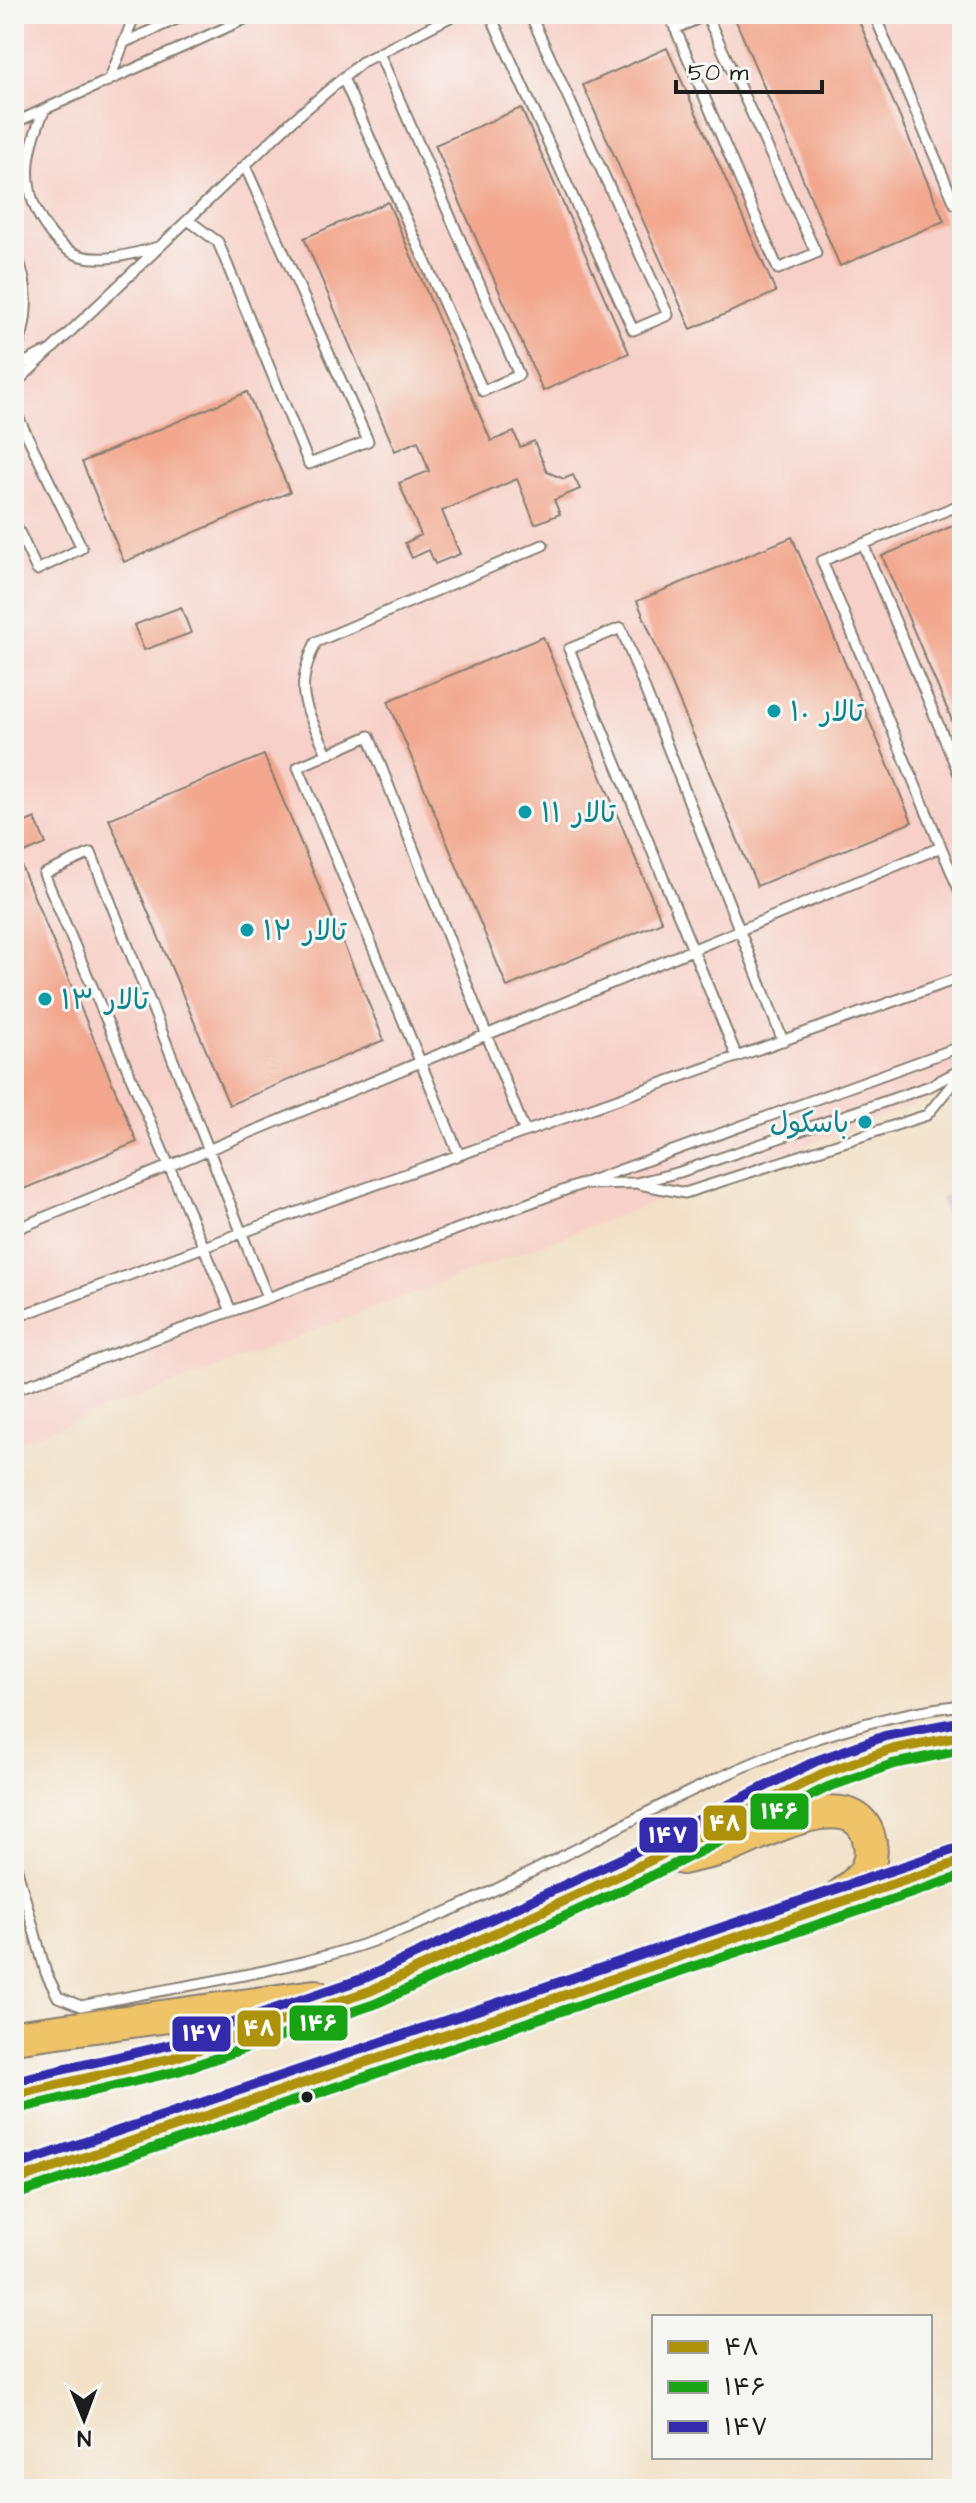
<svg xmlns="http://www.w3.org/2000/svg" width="976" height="2503" font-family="'Architects Daughter','Playpen Sans Arabic',sans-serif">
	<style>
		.built { fill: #f7d1c9 }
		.industrial { fill: #d2bfc1 }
		.building { fill: #f2a78e }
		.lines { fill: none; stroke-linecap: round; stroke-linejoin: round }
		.lane-casing { stroke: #877e72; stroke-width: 13 }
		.highway-casing { stroke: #877e72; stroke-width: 36 }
		.lane { stroke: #fff; stroke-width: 9 }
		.highway { stroke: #efc469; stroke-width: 32 }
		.bus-1-casing { stroke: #f6f6f2; stroke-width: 16 }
		.bus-2-casing { stroke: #f6f6f2; stroke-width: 16 }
		.bus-3-casing { stroke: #f6f6f2; stroke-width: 16 }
		.bus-1 { stroke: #ae9209; stroke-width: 10 }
		.bus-2 { stroke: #17a314; stroke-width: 10 }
		.bus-3 { stroke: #332bab; stroke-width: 10 }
		.culture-dot { fill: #0f9aa8; stroke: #f6f6f2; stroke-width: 3 }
		.bus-dot { fill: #1c1c1c; stroke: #f6f6f2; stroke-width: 3 }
		.labels { text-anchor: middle; stroke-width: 6; stroke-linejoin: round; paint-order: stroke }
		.culture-label { font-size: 28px; fill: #0d838f; stroke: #f6f6f2; text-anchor: start }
		.line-badge { stroke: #f6f6f2; stroke-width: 3 }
		.badge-label { font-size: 22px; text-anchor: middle; font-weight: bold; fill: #fff }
	</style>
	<rect width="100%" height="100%" fill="#f6f6f2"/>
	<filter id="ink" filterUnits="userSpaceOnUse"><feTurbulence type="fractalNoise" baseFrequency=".0125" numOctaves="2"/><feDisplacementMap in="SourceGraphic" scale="16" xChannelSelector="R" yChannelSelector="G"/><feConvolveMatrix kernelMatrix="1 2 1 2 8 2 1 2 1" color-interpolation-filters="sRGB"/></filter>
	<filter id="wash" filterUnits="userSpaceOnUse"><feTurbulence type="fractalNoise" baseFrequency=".006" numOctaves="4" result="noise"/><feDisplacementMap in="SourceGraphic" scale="32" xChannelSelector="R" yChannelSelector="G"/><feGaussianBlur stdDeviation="1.8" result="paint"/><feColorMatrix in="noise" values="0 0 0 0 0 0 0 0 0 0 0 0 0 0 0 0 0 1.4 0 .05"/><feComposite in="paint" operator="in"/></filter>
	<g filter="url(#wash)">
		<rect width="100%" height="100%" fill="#f2e1c7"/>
		<path class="built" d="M14,14H962V1086L14,1444Z"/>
		<path class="industrial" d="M962,1189V1262L940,1199Z"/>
		<g id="blocks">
			<path class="building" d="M733,14H856L944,221L840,266Z
				M667,48L776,292L691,329L583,85Z
				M521,108L629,353L543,391L435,145Z
				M388,202L491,441L514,432L520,447L534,441L547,472L564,479L573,475L580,489L554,500L560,514L535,524L517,479L442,511L460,554L435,564L429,550L412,558L405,543L421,535L399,483L429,471L418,441L395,451L304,238Z
				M247,392L290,492L124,562L82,462Z
				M962,522V744L882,556Z
				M792,537L912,822L757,886L637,601Z
				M181,607L191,633L144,650L134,625Z
				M543,637L662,922L507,987L388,701Z
				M264,755L384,1040L229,1105L109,819Z
				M35,818L46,844L17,856L137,1142L14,1193V827Z"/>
		</g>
	</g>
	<g filter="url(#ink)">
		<use href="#blocks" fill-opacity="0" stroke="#877e72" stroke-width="2"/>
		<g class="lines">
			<g class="lane-casing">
				<path id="lane" d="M490,14L633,330L668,315L530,14
					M669,14L778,269L816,253L706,14
					M874,14L955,204
					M675,29L706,15
					M123,43L188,14
					M343,78L483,391L519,375L379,53
					M109,81L135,14
					M45,109C26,150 19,191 48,230C56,241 67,252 81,256C106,263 134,253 159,247
					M14,123L256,14
					M188,220L218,242L309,464L368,441L245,166
					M14,249C31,287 30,319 14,358
					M14,368L43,353
					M14,385L292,121L362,62L456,14
					M14,415L18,417L82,548L37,570L14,521
					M863,544L962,504
					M327,754C306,705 292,694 316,642L543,545
					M941,847L962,897
					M737,1057L569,649L621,628L783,1041
					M459,1155L298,767L369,736L525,1132
					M585,1184L636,1183L680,1172L930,1086L962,1069
					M639,1184L685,1193L927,1115L962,1072
					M14,1230L941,847L822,561L863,544L962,781
					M231,1311L44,874L91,853L267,1297
					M14,1318L284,1217L962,977
					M14,1390L962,1046
					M14,1859L46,1973L58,1997L81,2006C182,1985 285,1973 382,1938C581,1866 743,1730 962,1705"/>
			</g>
			<g class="highway-casing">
				<path id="highway" d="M682,1858C698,1854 715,1852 730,1846C763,1833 860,1778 870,1844C875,1870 855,1885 836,1899
					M14,2037L315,1996
					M14,2095L173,2058L370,1991L633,1869L822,1774L889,1750L962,1736
					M14,2181L962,1861"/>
			</g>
			<use href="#lane" class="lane"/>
			<use href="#highway" class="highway"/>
			<g class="bus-1-casing">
				<path id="bus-1" d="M14,2095L173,2058L370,1991L633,1869L822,1774L889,1750L962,1736
					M14,2181L962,1861"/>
			</g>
			<g class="bus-2-casing">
				<path id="bus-2" d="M17,2109L178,2071L375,2004L639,1882L828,1787L893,1764L962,1750
					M18,2194L962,1876"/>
			</g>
			<g class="bus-3-casing">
				<path id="bus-3" d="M14,2081L169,2045L365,1978L627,1856L816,1761L885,1736L959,1722
					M14,2166L958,1848"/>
			</g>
			<use href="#bus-1" class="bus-1"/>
			<use href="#bus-2" class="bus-2"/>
			<use href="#bus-3" class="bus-3"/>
		</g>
	</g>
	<g class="culture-dot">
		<circle cx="774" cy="711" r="8"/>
		<circle cx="525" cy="812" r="8"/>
		<circle cx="247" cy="930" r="8"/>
		<circle cx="45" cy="999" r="8"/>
		<circle cx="865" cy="1122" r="8"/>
	</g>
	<circle class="bus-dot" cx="307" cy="2097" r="7"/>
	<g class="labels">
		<g class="culture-label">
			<text x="790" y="721">تالار ۱۰</text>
			<text x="541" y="822">تالار ۱۱</text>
			<text x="263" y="940">تالار ۱۲</text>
			<text x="61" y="1009">تالار ۱۳</text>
			<text x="849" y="1132" text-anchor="end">باسكول</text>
		</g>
	</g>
	<g class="line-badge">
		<rect x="749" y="1792" width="61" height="39" rx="8" fill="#17a314"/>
		<rect x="702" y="1804" width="46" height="38" rx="8" fill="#ae9209"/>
		<rect x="638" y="1816" width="61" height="38" rx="8" fill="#332bab"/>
		<rect x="288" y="2004" width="61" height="38" rx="8" fill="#17a314"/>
		<rect x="236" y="2009" width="46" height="39" rx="8" fill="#ae9209"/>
		<rect x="171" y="2015" width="61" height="38" rx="8" fill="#332bab"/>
	</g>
	<g class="badge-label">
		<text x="779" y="1819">۱۴۶</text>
		<text x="725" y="1831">۴۸</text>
		<text x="668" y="1843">۱۴۷</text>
		<text x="318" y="2031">۱۴۶</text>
		<text x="259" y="2036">۴۸</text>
		<text x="202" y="2041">۱۴۷</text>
	</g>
	<rect width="976" height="2503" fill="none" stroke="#f6f6f2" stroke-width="48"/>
	<rect x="652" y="2315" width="280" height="144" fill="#f6f6f2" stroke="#9f9f9c" stroke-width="2"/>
	<rect x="668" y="2341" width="40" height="12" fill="#ae9209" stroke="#9f9f9c" stroke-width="2"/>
	<text x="724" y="2355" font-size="24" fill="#1c1c1c">۴۸</text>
	<rect x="668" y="2381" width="40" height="12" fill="#17a314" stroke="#9f9f9c" stroke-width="2"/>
	<text x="724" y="2395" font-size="24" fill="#1c1c1c">۱۴۶</text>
	<rect x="668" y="2421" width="40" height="12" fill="#332bab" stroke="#9f9f9c" stroke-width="2"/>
	<text x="724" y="2435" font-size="24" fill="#1c1c1c">۱۴۷</text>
	<g transform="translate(84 2419) rotate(179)" stroke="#f6f6f2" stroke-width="6" paint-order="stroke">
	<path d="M0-6L14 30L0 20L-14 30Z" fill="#1c1c1c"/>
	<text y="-12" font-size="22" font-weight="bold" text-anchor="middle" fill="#1c1c1c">N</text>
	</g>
	<path d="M676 80v12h146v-12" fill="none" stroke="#1c1c1c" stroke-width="4"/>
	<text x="688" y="80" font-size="24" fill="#1c1c1c" stroke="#f6f6f2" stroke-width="6" paint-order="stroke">50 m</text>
</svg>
